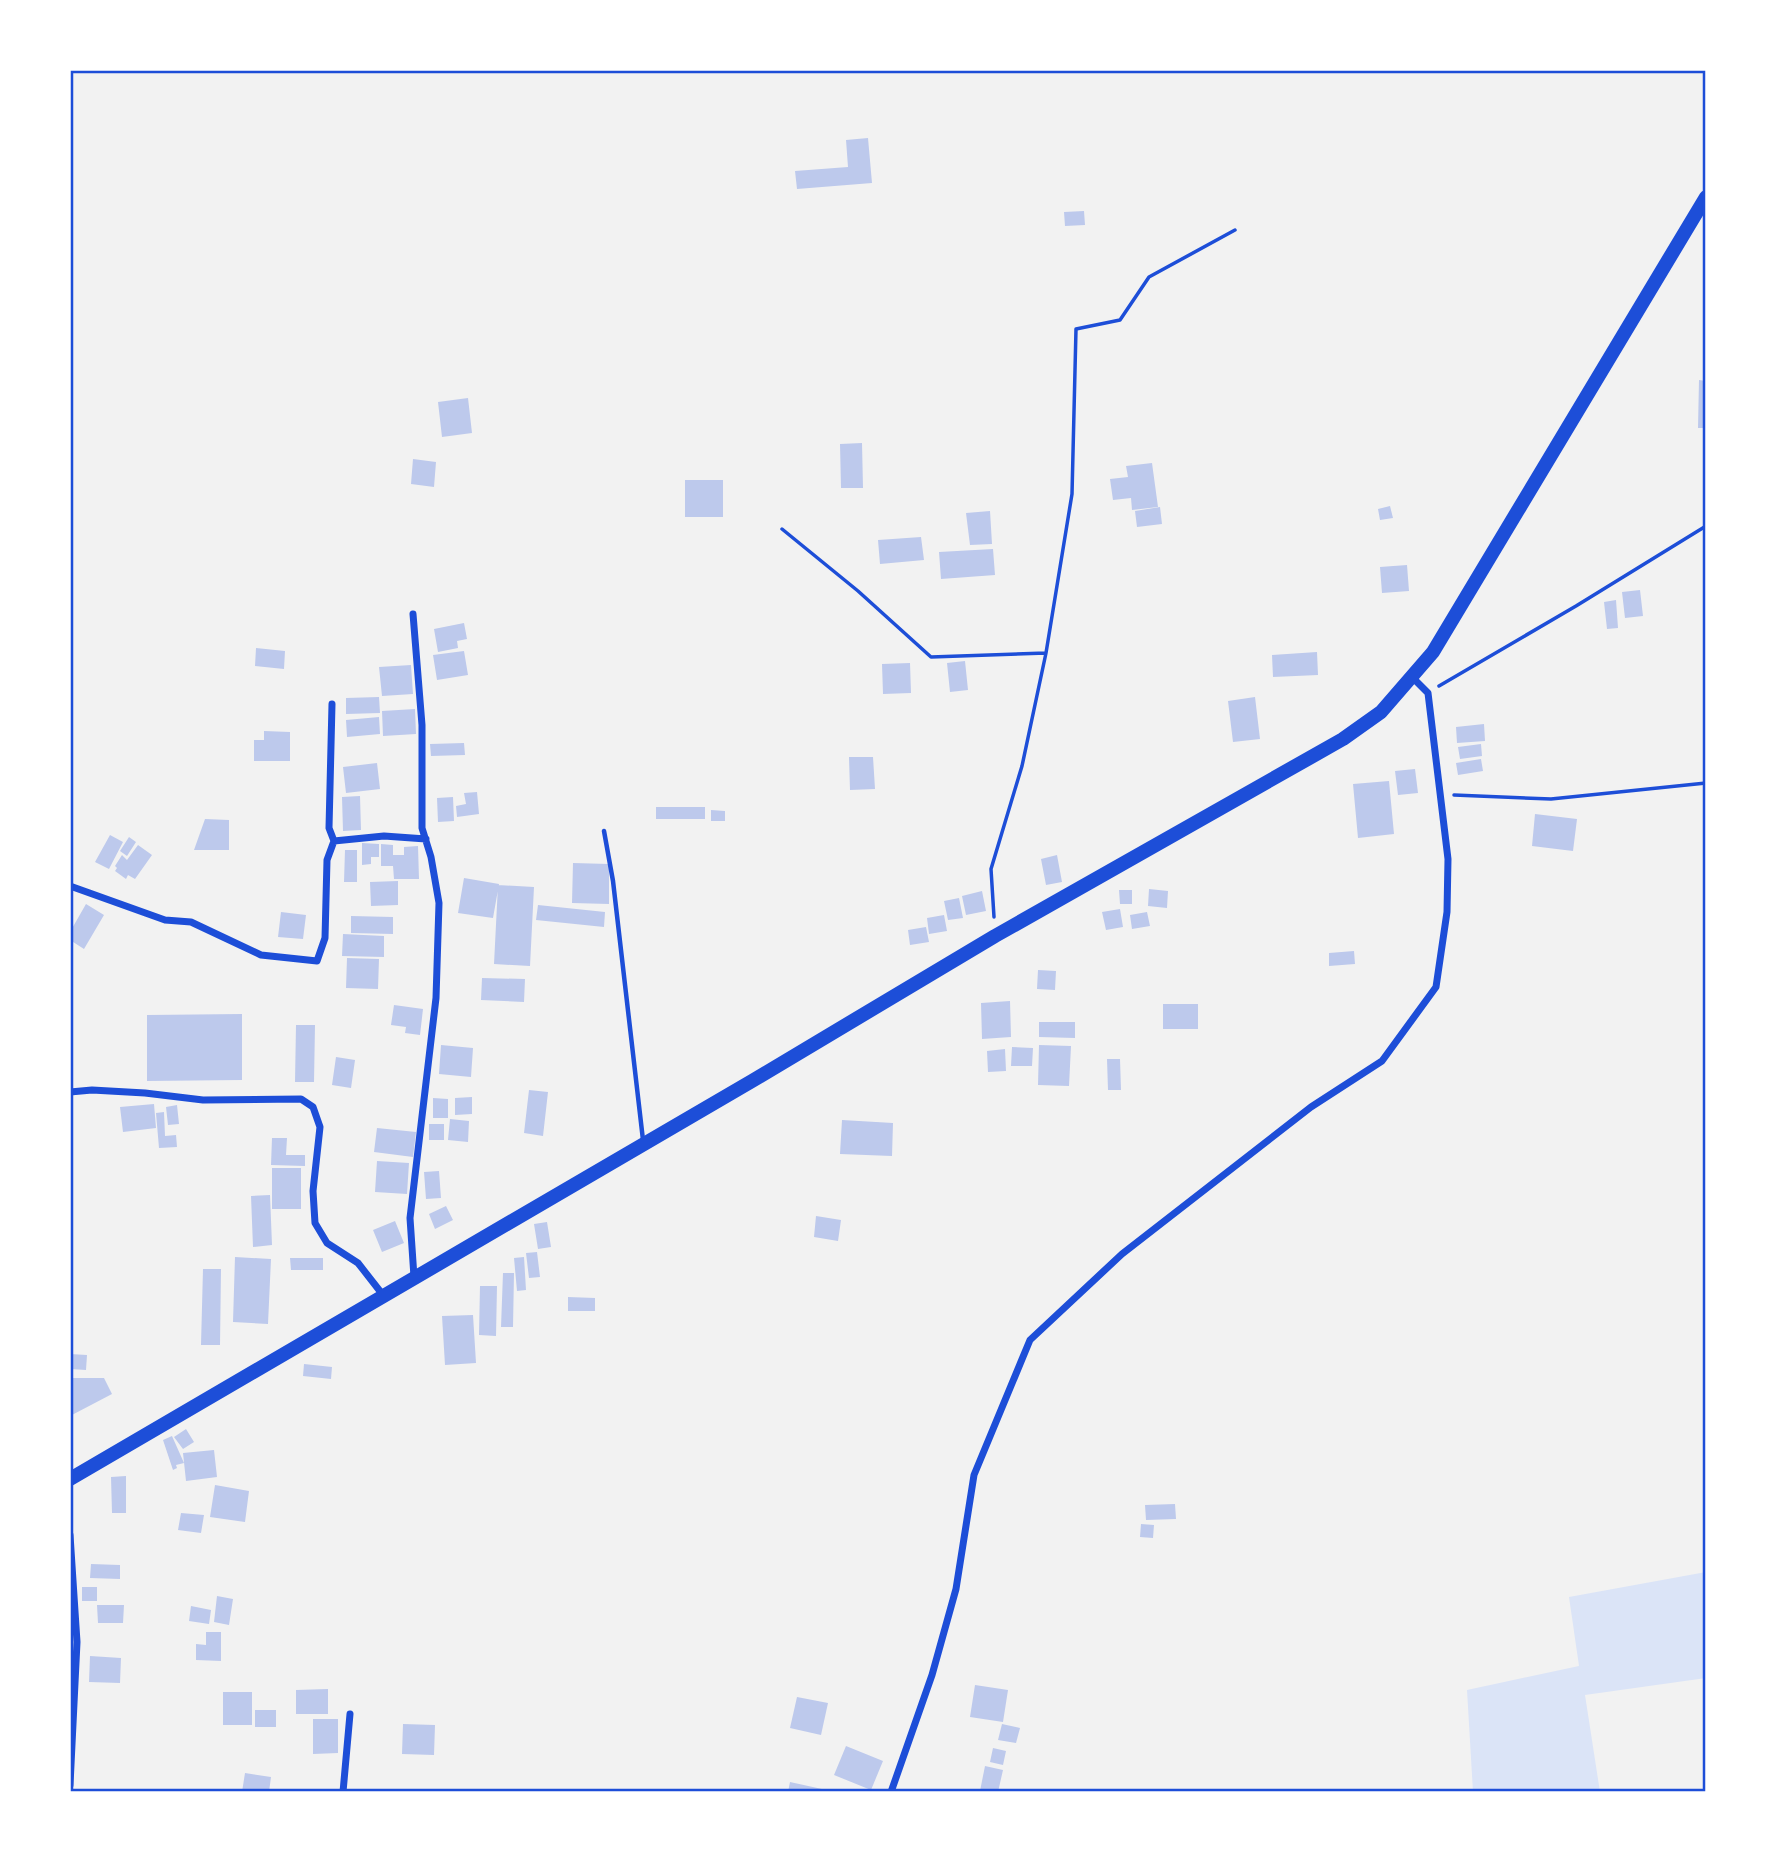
<svg xmlns="http://www.w3.org/2000/svg" width="1776" height="1862" font-family="Cabin,sans-serif">
	<style>
		.green { fill: #dbe4f7 }
		.building { fill: #bdc9ec }
		.lines { fill: none; stroke-linecap: round; stroke-linejoin: round }
		.path { stroke: #1d4ed8; stroke-width: 3.5 }
		.service { stroke: #1d4ed8; stroke-width: 4.5 }
		.minor { stroke: #1d4ed8; stroke-width: 7 }
		.primary { stroke: #1d4ed8; stroke-width: 14 }
		.neatline { fill: none; stroke: #1d4ed8; stroke-width: 2.5 }
	</style>
	<rect width="100%" height="100%" fill="#f2f2f2"/>
	<path class="green" d="M1706,1572V1678L1585,1695L1600,1792H1473L1467,1690L1579,1666L1569,1597Z"/>
	<path class="building" d="M868,138L872,183L797,189L795,171L848,167L846,140Z
		M1084,211L1085,225L1065,226L1064,212Z
		M1699,380L1706,381V428H1698Z
		M468,398L472,433L442,437L438,402Z
		M862,443L863,488H841L840,444Z
		M413,459L436,462L434,487L411,484Z
		M1152,463L1158,507L1132,510L1131,498L1113,500L1110,479L1128,477L1126,466Z
		M685,480H723V517H685Z
		M1390,506L1393,518L1380,520L1378,509Z
		M1160,507L1162,524L1137,527L1135,511Z
		M990,511L992,544L970,545L966,513Z
		M921,537L924,560L880,564L878,540Z
		M993,549L995,575L941,579L939,552Z
		M1407,565L1409,591L1382,593L1380,567Z
		M1640,590L1643,616L1625,618L1622,592Z
		M1616,600L1618,628L1607,629L1604,602Z
		M464,623L467,639L457,641L458,648L438,652L434,629Z
		M256,648L285,651L284,669L255,666Z
		M464,651L468,675L437,680L433,655Z
		M1317,652L1318,675L1273,677L1272,655Z
		M965,661L968,690L950,692L947,663Z
		M910,663L911,693L883,694L882,664Z
		M411,665L413,694L382,696L379,667Z
		M379,697L380,713L346,714V698Z
		M1255,697L1260,739L1233,742L1228,701Z
		M415,709L416,734L383,736L382,711Z
		M379,717L380,734L347,737L346,720Z
		M1484,724L1485,741L1457,743L1456,727Z
		M264,731L290,732V761H254V740H264Z
		M464,743L465,755L431,756L430,744Z
		M1481,744L1482,756L1460,759L1458,747Z
		M849,757H873L875,789L850,790Z
		M1481,759L1483,771L1458,775L1456,763Z
		M377,763L380,789L346,793L343,767Z
		M1415,769L1418,793L1398,795L1395,771Z
		M1389,781L1394,834L1358,838L1353,784Z
		M477,792L479,814L457,817L456,806L466,804L464,793Z
		M360,796L361,830L343,831L342,797Z
		M453,797L454,821L438,822L437,798Z
		M656,807H705V819H656Z
		M711,810L725,811V821H711Z
		M1535,814L1577,819L1573,851L1532,846Z
		M205,819L229,820V850H194Z
		M110,835L123,842L109,869L95,862Z
		M129,837L136,842L127,856L120,851Z
		M362,843L379,844V857H371V864L362,865Z
		M381,844L393,845V855H404V847L418,846L419,879H394L393,866H381Z
		M138,845L152,855L135,879L128,875L126,879L115,871L117,868L115,866L122,855L127,860Z
		M345,850H357V882H344Z
		M1057,855L1062,882L1046,885L1041,859Z
		M573,863L609,864V904L572,903Z
		M464,878L499,884L493,918L458,913Z
		M398,881V905L371,906L370,882Z
		M498,885L534,887L530,966L494,964Z
		M1149,889L1168,891L1167,908L1148,906Z
		M1119,890H1132V904H1120Z
		M982,891L986,911L966,915L962,896Z
		M959,898L963,918L948,920L944,901Z
		M86,904L104,915L84,949L70,940V932Z
		M538,905L605,912L604,927L536,920Z
		M1120,909L1123,927L1106,930L1102,912Z
		M281,912L306,915L303,939L278,937Z
		M1147,912L1150,926L1132,929L1130,915Z
		M944,915L947,931L929,934L927,918Z
		M351,916L393,917V934L351,933Z
		M926,927L929,942L910,945L908,930Z
		M343,934L384,936V957L342,956Z
		M1354,951L1355,964L1329,966V953Z
		M347,958L379,959L378,989L346,988Z
		M1038,970L1056,971L1055,990L1037,989Z
		M482,978L525,979L524,1002L481,1000Z
		M1010,1001L1011,1037L982,1039L981,1003Z
		M1163,1004H1198V1029H1163Z
		M394,1005L423,1009L420,1035L405,1033L406,1027L391,1025Z
		M242,1014V1080L147,1081V1015Z
		M1039,1022H1075V1038L1039,1037Z
		M296,1025H315L314,1082H295Z
		M441,1045L473,1048L471,1077L439,1074Z
		M1039,1045L1071,1046L1069,1086L1038,1085Z
		M1012,1047L1033,1048L1032,1066H1011Z
		M1005,1049L1006,1071L988,1072L987,1051Z
		M336,1057L355,1060L351,1088L332,1085Z
		M1107,1059H1120L1121,1090H1108Z
		M529,1090L548,1092L543,1136L524,1133Z
		M472,1097V1114L455,1115V1098Z
		M433,1098L448,1099V1118H433Z
		M154,1104L156,1128L123,1132L120,1107Z
		M177,1105L179,1124L168,1125L166,1107Z
		M164,1112L165,1136L176,1135L177,1147L159,1148L156,1113Z
		M450,1119L469,1121L468,1142L448,1140Z
		M842,1120L893,1123L892,1156L840,1154Z
		M429,1124H444V1140H429Z
		M377,1128L416,1132L413,1157L374,1152Z
		M272,1138H287L286,1155H305V1166L271,1165Z
		M377,1161L409,1163L407,1194L375,1192Z
		M272,1168H301V1209H272Z
		M439,1171L441,1198L426,1199L424,1172Z
		M270,1195L272,1245L253,1247L251,1196Z
		M446,1206L453,1220L435,1229L429,1214Z
		M816,1216L841,1220L838,1241L814,1237Z
		M395,1221L404,1243L382,1252L373,1230Z
		M547,1222L551,1247L538,1249L534,1224Z
		M537,1252L540,1277L529,1278L526,1253Z
		M235,1257L271,1259L268,1324L233,1322Z
		M524,1257L526,1290L517,1291L514,1258Z
		M290,1258H323V1270H291Z
		M203,1269H221L220,1345H201Z
		M503,1273H514L513,1327H501Z
		M480,1286H497L496,1336L479,1335Z
		M568,1297L595,1298V1311H568Z
		M473,1315L476,1363L445,1365L442,1316Z
		M70,1354L87,1355L86,1370L70,1369Z
		M304,1364L332,1367L331,1379L303,1376Z
		M70,1378H104L112,1394L70,1416Z
		M186,1429L194,1442L183,1449L174,1437Z
		M172,1436L184,1463L176,1465L177,1468L173,1470L163,1440Z
		M214,1450L217,1477L186,1481L183,1453Z
		M126,1476V1513H112L111,1477Z
		M215,1485L249,1491L245,1522L210,1517Z
		M1175,1504L1176,1519L1146,1520L1145,1505Z
		M181,1513L204,1515L201,1533L178,1530Z
		M1141,1524L1154,1525L1153,1538L1140,1537Z
		M91,1564L120,1565V1579L90,1578Z
		M82,1587H97V1601H82Z
		M217,1596L233,1599L229,1625L214,1622Z
		M97,1605H124L123,1623H98Z
		M191,1606L211,1610L209,1624L189,1621Z
		M206,1632H221V1661L196,1660V1644L206,1645Z
		M90,1656L121,1658L120,1683L89,1682Z
		M975,1685L1008,1690L1003,1722L970,1717Z
		M328,1689V1714H296V1690Z
		M223,1692H252V1725H223Z
		M797,1697L828,1703L821,1735L790,1728Z
		M255,1710H276V1727H255Z
		M313,1719H338V1753L313,1754Z
		M403,1724L435,1725L434,1755L402,1754Z
		M1002,1724L1020,1728L1016,1743L998,1740Z
		M846,1746L883,1761L871,1790L834,1775Z
		M993,1748L1006,1751L1003,1765L990,1762Z
		M985,1766L1003,1770L998,1792L980,1791Z
		M245,1773L271,1777L269,1792H242Z
		M790,1782L831,1791V1792H788Z"/>
	<g class="lines">
		<path class="path" d="M782,529L858,591L931,657L1046,653
			M1439,686L1576,606L1706,526
			M1454,795L1551,799L1706,783
			M994,917L991,869L1022,766L1046,653L1072,494L1076,329L1120,320L1149,277L1235,230"/>
		<path class="service" d="M604,831L613,881L643,1140"/>
		<path class="minor" d="M413,614L422,725V828L431,857L439,903L436,998L410,1218L414,1277
			M332,704L329,828L334,841
			M70,886L165,920L191,922L261,955L317,961L325,938L327,860L334,841L384,836L426,839
			M70,1092L92,1090L145,1093L203,1100L301,1099L313,1107L320,1127L313,1191L315,1223L327,1243L358,1263L383,1295
			M70,1535L77,1642L70,1785
			M343,1792L350,1714
			M891,1792L932,1675L956,1589L974,1475L1030,1340L1122,1254L1311,1107L1382,1061L1436,987L1447,912L1448,859L1428,693L1412,677"/>
		<path class="primary" d="M70,1479L752,1081L995,936L1343,739L1381,712L1433,652L1706,197"/>
	</g>
	<rect width="1776" height="1862" fill="none" stroke="#ffffff" stroke-width="144"/>
	<rect x="72" y="72" width="1632" height="1718" class="neatline"/>
</svg>
